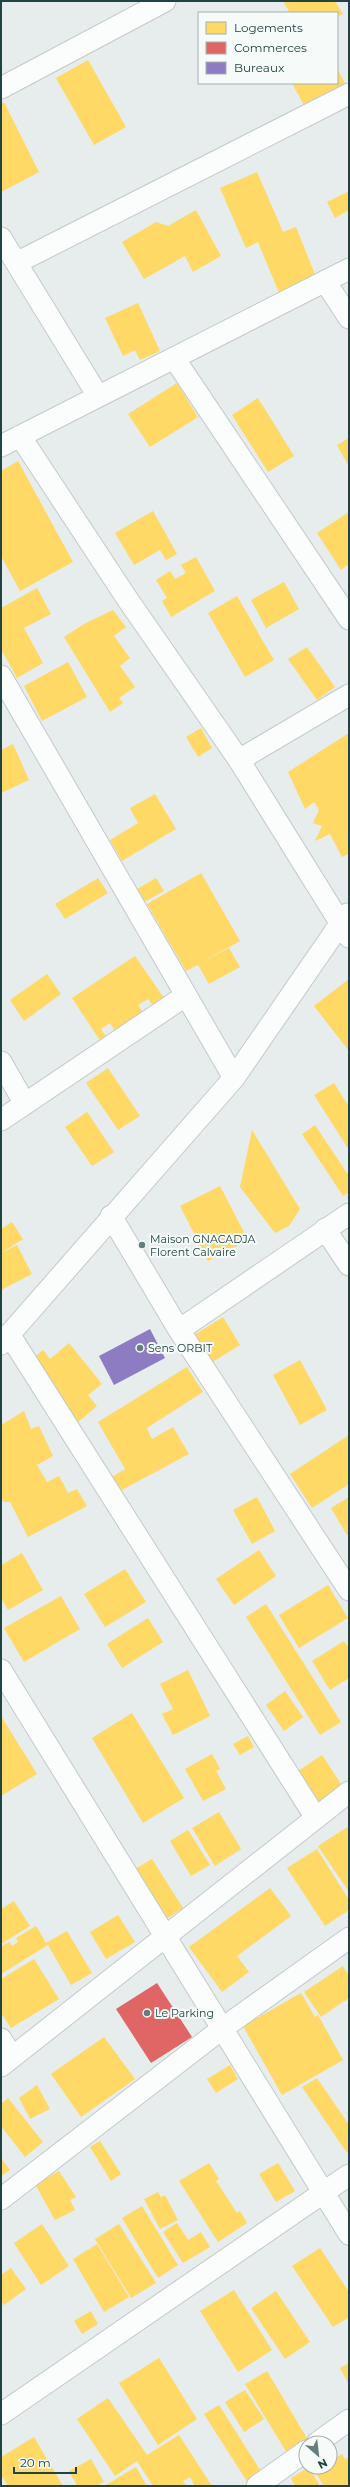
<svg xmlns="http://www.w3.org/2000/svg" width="350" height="2487" font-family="Montserrat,sans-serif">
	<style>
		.homes { fill: #ffd966 }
		.shops { fill: #e06666 }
		.offices { fill: #8e7cc3 }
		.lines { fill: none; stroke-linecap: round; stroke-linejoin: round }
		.minor-casing { stroke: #c4c9c9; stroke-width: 23 }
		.minor { stroke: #fbfcfc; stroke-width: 21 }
		.poi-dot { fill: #667e7e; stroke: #f6fbf9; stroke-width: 1.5 }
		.labels { text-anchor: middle; stroke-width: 4; stroke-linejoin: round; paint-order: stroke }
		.poi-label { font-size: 11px; fill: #214342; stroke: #f6fbf9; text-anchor: start }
	</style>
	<rect width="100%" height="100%" fill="#e7ecec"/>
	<path class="homes" d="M283,1H335L343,14L337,17V13H290Z
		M88,60L126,127L94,145L56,78Z
		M337,68L347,87L306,109L292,83H337Z
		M4,102L39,172L1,192V104Z
		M257,172L283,232L296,227L316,277L279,293L258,242L246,248L220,188Z
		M349,191V210L335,218L327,202Z
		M196,210L221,256L193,272L185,256L144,279L122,242L156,222L168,226Z
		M138,303L160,351L140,360L135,350L123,356L105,318Z
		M177,383L198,417L150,447L128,414Z
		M258,398L294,456L268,472L232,415Z
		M349,438V467L337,445Z
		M18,461L73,562L20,591L1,556V471Z
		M153,511L177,554L166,560L160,550L134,565L115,533Z
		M349,512V564L341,570L317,533Z
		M196,557L215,591L171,617L162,601L167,598L156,580L170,571L175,579L186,573L181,565Z
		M284,582L299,609L266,628L251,600Z
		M37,588L51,614L24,628L43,663L17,678L1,649V608Z
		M237,596L274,660L245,677L208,613Z
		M113,610L126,627L114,636L130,658L120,666L135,687L119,698L123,703L110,712L64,637L84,624Z
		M307,647L335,687L317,700L288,659Z
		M68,662L87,697L42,721L24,686Z
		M201,728L212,748L198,757L186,737Z
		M349,733V854L342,857L330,834L315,841L322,826L313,823L319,810L314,802L305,809L288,772Z
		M13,744L29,780L1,793V750Z
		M155,794L176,829L122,861L110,840L138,823L130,808Z
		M201,873L240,941L200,963L229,948L240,967L209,984L198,965L186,971L147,904Z
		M98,878L108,893L65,919L55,904Z
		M156,878L164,891L144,902L137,889Z
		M135,956L166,1001L155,1009L148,999L138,1005L143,1012L115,1031L110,1023L101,1029L107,1038L101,1042L72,998Z
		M47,974L61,994L24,1021L10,1000Z
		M349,979V1051L314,1006Z
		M108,1068L140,1116L118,1130L86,1083Z
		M334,1083L349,1107V1150L314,1095Z
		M87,1112L114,1152L92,1166L65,1127Z
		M315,1125L349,1176V1192L343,1196L302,1134Z
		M252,1130L300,1209L289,1226L275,1233L240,1187Z
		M220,1186L248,1240L208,1261L180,1206Z
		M12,1222L23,1239L1,1253V1229Z
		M17,1245L32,1274L1,1290V1253Z
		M223,1317L240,1345L211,1363L194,1335Z
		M69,1343L102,1384L88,1395L97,1406L76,1424L27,1363L43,1350L50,1359Z
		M300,1360L327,1410L300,1425L273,1375Z
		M187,1367L203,1392L147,1428L152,1439L173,1427L189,1454L120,1491L112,1477L125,1469L98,1422Z
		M24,1411L31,1429L39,1426L53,1456L37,1465L47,1482L59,1476L68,1493L77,1489L87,1506L28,1537L10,1502H4L1,1497V1425Z
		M349,1435V1484L312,1508L290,1474Z
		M257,1497L275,1531L252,1544L233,1510Z
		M349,1497V1534L347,1535L331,1508Z
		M259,1550L276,1576L234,1605L216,1579Z
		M22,1553L43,1590L8,1610L1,1598V1565Z
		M125,1569L146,1602L105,1627L84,1594Z
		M328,1585L348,1618L299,1648L279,1615Z
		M61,1596L80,1629L24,1662L4,1628Z
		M266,1604L341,1722L320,1735L246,1617Z
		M148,1618L163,1642L122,1668L107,1644Z
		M344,1641L349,1648V1678L330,1690L312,1661Z
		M188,1670L210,1716L173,1735L162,1714L173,1709L160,1684Z
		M285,1691L303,1717L284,1731L266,1705Z
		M132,1713L184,1798L143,1823L92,1738Z
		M1,1716L37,1774L1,1796Z
		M248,1736L254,1747L240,1755L233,1744Z
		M212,1754L220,1769L216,1771L226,1789L203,1801L185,1769Z
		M322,1755L343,1787L319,1802L298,1771Z
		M219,1812L241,1849L215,1866L192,1828Z
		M349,1826V1892L318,1846Z
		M188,1830L210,1865L191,1876L170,1841Z
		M317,1849L349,1900V1910L325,1926L287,1868Z
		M152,1859L183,1908L166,1919L135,1869Z
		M270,1888L291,1916L237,1956L249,1972L222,1992L189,1947Z
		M14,1901L30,1926L1,1944V1909Z
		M118,1915L135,1942L106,1959L90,1932Z
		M36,1926L46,1943L67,1931L92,1973L71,1985L48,1945L1,1974V1947L9,1942L12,1946L18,1942L16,1938Z
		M34,1959L59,1999L11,2028L1,2013V1979Z
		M343,1966L349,1976V1998L321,2017L304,1992Z
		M301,1993L315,2017L318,2015L343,2060L282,2095L243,2026Z
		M104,2037L135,2079L81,2117L51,2074Z
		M230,2065L238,2079L216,2093L207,2079Z
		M317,2078L349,2125V2151L347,2153L302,2087Z
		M37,2085L50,2109L30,2119L19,2098Z
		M8,2098L43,2142L25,2157L1,2126V2104Z
		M100,2141L121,2174L111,2181L90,2147Z
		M1,2158L10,2170L1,2176Z
		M209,2163L219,2179L216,2181L237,2213L240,2211L247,2223L218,2242L179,2181Z
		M278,2163L295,2191L276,2202L259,2174Z
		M59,2171L76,2197L70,2200L75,2210L55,2220L35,2184Z
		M158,2192L161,2197L165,2195L178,2220L160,2229L144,2199Z
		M142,2206L178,2265L158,2278L122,2218Z
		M177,2223L188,2240L201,2232L210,2247L183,2263L163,2232Z
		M42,2224L69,2266L41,2285L14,2243Z
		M119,2224L156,2283L131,2298L95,2239Z
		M97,2244L129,2297L104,2312L73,2259Z
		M320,2248L349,2292V2317L333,2327L292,2266Z
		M11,2268L26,2289L4,2305L1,2301V2275Z
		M234,2290L272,2350L238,2372L200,2311Z
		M276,2291L310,2342L285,2359L251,2308Z
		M91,2311L98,2324L82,2334L74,2321Z
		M159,2358L197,2419L158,2445L119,2383Z
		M349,2363V2384L340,2368Z
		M267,2371L308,2440L287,2453L245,2384Z
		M245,2390L264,2419L244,2432L225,2402Z
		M108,2398L147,2455L179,2435L212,2486H195L190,2477L183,2481L186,2486H153L137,2461L115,2476L77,2419Z
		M219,2405L262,2473L248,2483L204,2414Z
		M34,2437L63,2486H8L1,2475V2457Z
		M342,2454L345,2459L349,2457V2486H324L314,2470L319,2467H330V2461Z
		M91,2459L104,2482L96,2486H77L69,2471Z
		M136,2467L147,2486H104Z
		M309,2467L320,2486H295L291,2478Z"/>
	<path class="shops" d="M157,1983L192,2037L151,2063L116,2009Z"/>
	<path class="offices" d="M150,1329L165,1358L114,1385L99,1356Z"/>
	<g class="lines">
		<g class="minor-casing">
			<path id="minor" d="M1,88L165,1
				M1,238L98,396
				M18,262L349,94
				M325,281L349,318
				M174,358L349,619
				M20,436L128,600L239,760L349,937
				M1,446L349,269
				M1,676L234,1078
				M239,760L349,695
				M1,1062L25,1104
				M1,1120L185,996
				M111,1216L179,1330L349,1590
				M325,1229L349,1265
				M179,1330L349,1214
				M9,1334L316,1818
				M1,1344L234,1078L347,914
				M1,1670L349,2234
				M1,2039L12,2057
				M1,2066L349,1792
				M1,2199L223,2028L349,1938
				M1,2414L349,2175
				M317,2443L349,2420
				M257,2486L306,2451"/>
		</g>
		<use href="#minor" class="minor"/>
	</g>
	<g class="poi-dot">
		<circle cx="142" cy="1245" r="4"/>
		<circle cx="140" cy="1348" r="4"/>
		<circle cx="147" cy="2013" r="4"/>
	</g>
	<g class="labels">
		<g class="poi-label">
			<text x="150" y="1243">Maison GNACADJA<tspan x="150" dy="13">Florent Calvaire</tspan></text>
			<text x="148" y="1352">Sens ORBIT</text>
			<text x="155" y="2017">Le Parking</text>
		</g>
	</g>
	<rect width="350" height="2487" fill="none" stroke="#214342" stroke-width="4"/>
	<rect x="198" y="12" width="140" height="72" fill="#f6fbf9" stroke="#a1b1b0"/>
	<rect x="206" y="22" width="20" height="12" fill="#ffd966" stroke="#a1b1b0"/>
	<text x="234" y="32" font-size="12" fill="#214342">Logements</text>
	<rect x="206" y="42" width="20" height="12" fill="#e06666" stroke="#a1b1b0"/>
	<text x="234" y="52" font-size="12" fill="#214342">Commerces</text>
	<rect x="206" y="62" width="20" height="12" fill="#8e7cc3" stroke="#a1b1b0"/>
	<text x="234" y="72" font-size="12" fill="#214342">Bureaux</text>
	<g transform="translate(318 2455) rotate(152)"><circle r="19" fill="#f6fbf9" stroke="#a1b1b0"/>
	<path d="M0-3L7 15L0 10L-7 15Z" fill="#667e7e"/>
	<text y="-6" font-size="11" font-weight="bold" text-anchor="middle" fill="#214342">N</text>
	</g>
	<path d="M14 2467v6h62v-6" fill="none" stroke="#214342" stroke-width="2"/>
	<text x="20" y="2467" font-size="12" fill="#214342" stroke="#f6fbf9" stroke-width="3" paint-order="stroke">20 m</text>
</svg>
